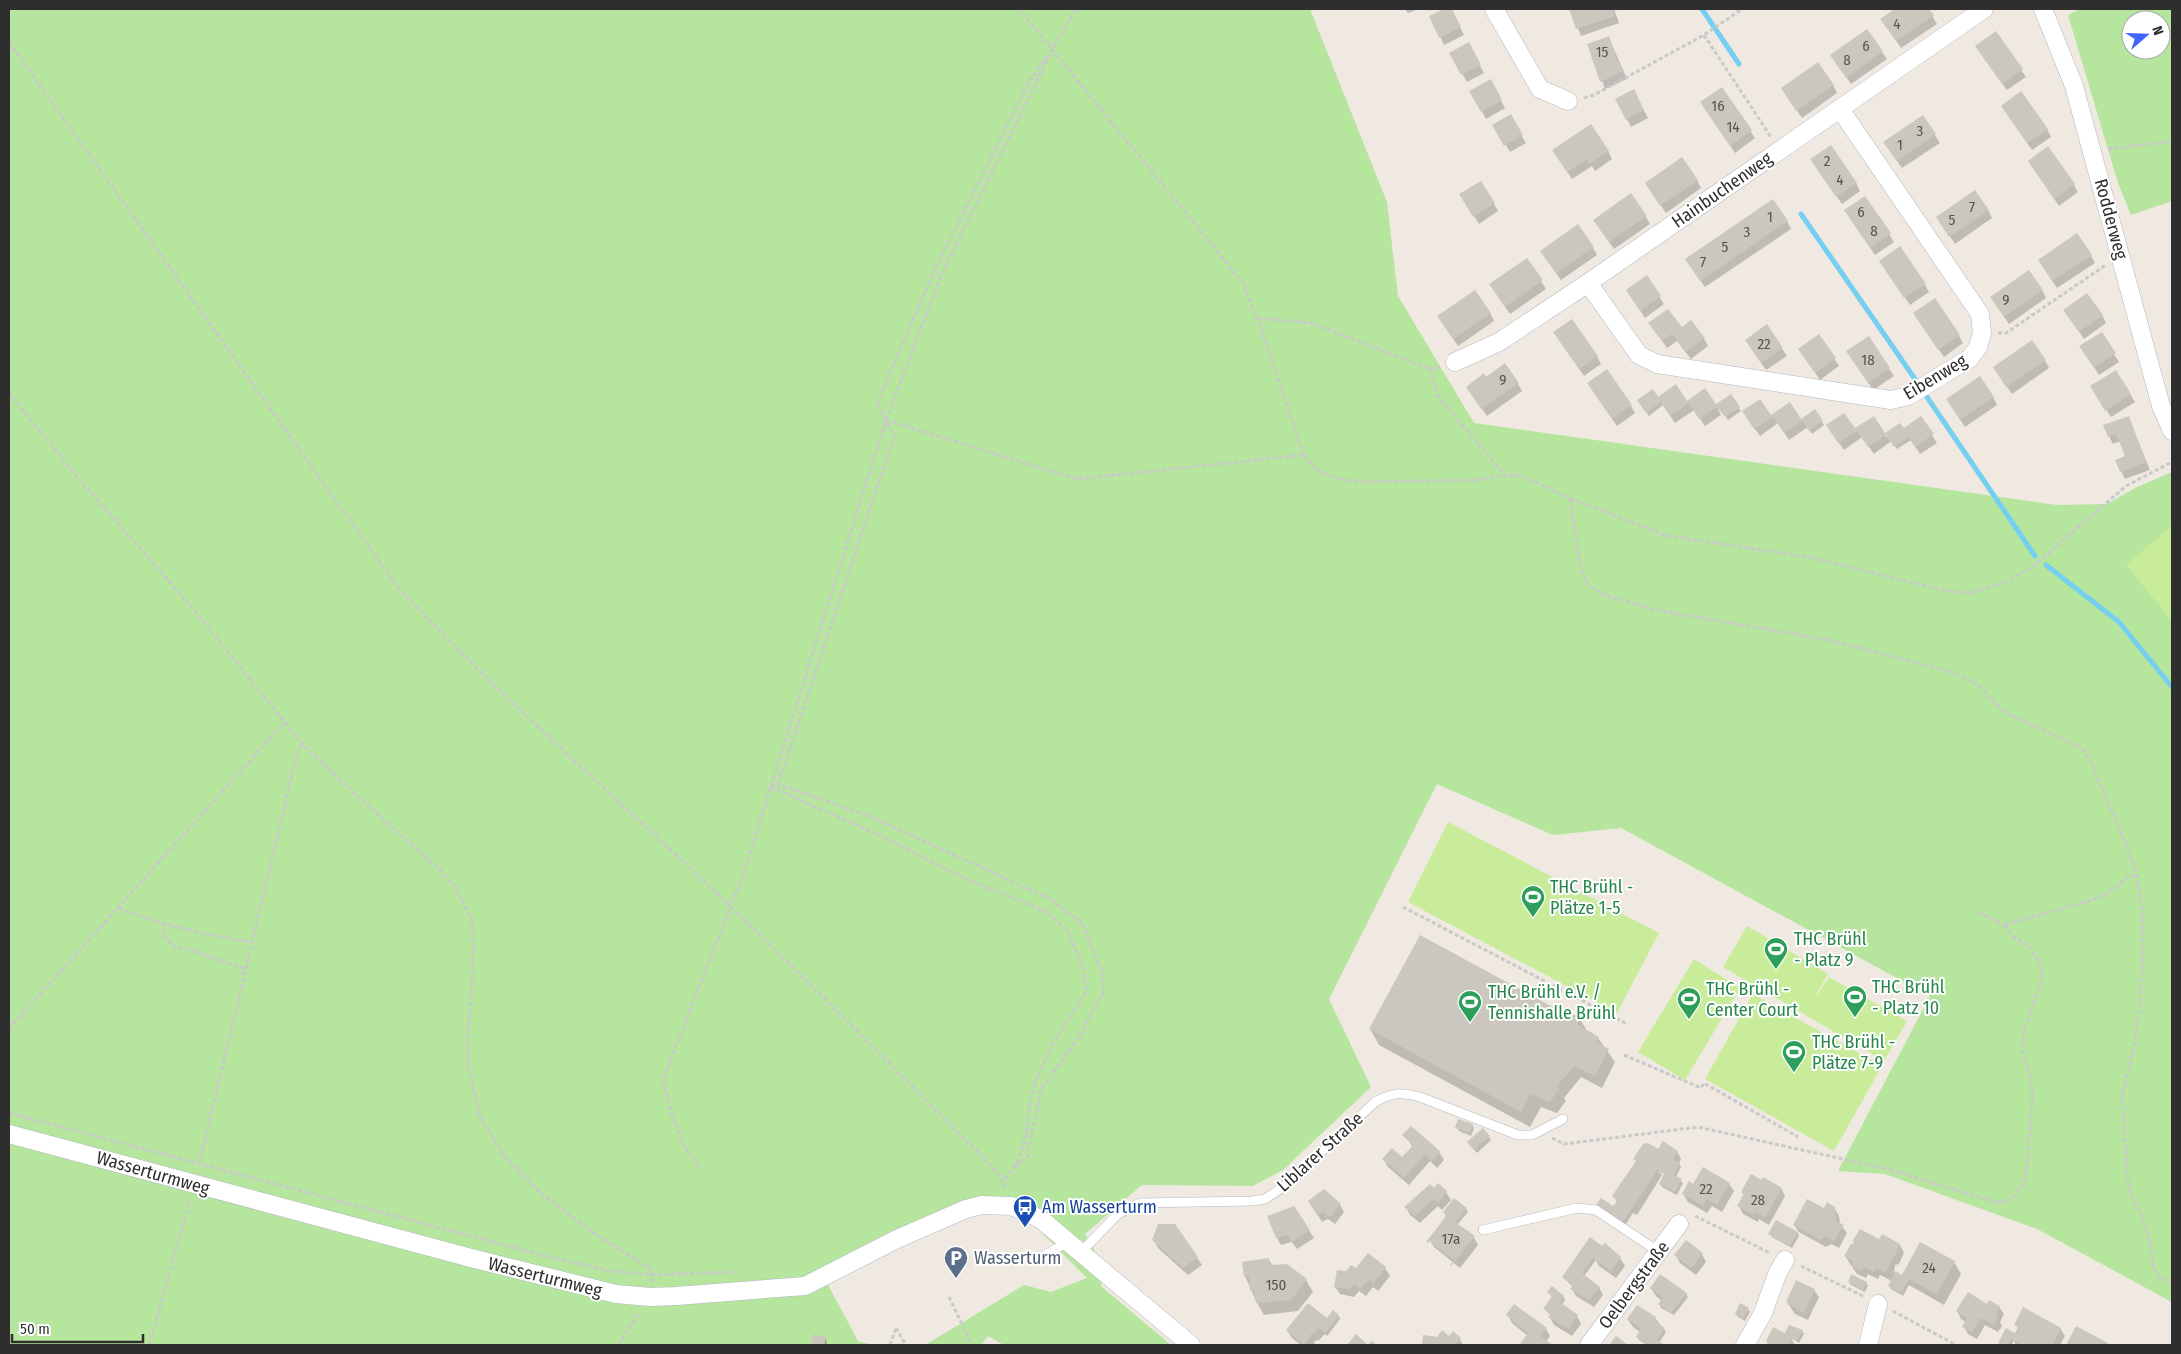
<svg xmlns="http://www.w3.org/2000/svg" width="2181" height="1354" font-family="'Fira Sans Condensed',sans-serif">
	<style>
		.green { fill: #b6e59e; fill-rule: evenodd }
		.pitch { fill: #c9ec9a }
		.shadow { fill: #0003 }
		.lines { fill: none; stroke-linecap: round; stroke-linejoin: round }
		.stream { stroke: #75cff0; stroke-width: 5 }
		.building { fill: #cbc7bf }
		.lane-casing { stroke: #b4b7c1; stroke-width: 10 }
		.street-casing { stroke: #b4b7c1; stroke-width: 19 }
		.path { stroke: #c9c9c9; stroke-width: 3; stroke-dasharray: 4 2.5; stroke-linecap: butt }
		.lane { stroke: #fff; stroke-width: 9 }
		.street { stroke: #fff; stroke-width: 18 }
		.labels { text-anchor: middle; stroke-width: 4; stroke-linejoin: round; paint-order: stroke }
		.number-label { font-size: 15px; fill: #555452 }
		.street-label { font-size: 18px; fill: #2e2e2e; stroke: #fff }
		.leisure-label { font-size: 18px; fill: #27864d; stroke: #fff; text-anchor: start }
		.transit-label { font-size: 18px; fill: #164399; stroke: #fff; text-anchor: start }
		.service-label { font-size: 18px; fill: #4e5e75; stroke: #fff; text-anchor: start }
	</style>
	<rect width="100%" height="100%" fill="#efe9e1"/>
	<path class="green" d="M9,9H1310L1387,202L1398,296L1474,423L2057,505L2107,504L2135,488L2172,472V1302L2037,1229L1885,1174L1838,1171L1930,996L1621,828L1553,835L1437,784L1329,999L1371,1087L1283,1170L1253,1186L1142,1185L1085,1234L1104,1267L1101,1286L1171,1345H1004L988,1336L981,1345H925L1024,1285L1051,1292L1087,1278L1030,1221L1006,1210L966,1214L826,1281L858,1341L873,1345H9Z
		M2080,9H2172V201L2131,215L2118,183L2068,15ZM2131,20H2161V50H2131Z"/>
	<path class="pitch" d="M2172,526V621L2126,565Z
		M1448,822L1659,933L1617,1013L1408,902Z
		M1747,926L1828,974L1812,1002L1829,977L1907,1021L1884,1061L1723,967Z
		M1694,959L1740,988L1685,1080L1638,1052Z
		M1753,994L1882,1066L1834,1151L1705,1079Z"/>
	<path class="shadow" d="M1405,9H1418L1408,13Z
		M1447,9H1451L1464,35L1444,45L1431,16Z
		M1571,9H1614L1619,23L1581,36Z
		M1897,9H1928L1937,24L1901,48L1882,19Z
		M1867,30L1887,59L1851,84L1836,63Z
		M1609,38L1627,79L1605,89L1589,45Z
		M1468,44L1484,73L1467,82L1451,53Z
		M1981,54L2021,70L2026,77L2007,90Z
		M1490,80L1505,108L1486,119L1471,91Z
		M1833,85L1837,93L1802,118L1787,96Z
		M1721,89L1755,138L1735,153L1701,103Z
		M1637,98L1648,118L1631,127L1627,119Z
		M2007,114L2047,129L2051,137L2032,150Z
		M1510,116L1526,143L1510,152L1494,125Z
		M1922,116L1940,143L1902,168L1889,150Z
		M1608,151L1612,159L1595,171L1592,166L1572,179L1558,158Z
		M1816,167L1856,183L1860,191L1842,204Z
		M2034,169L2074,185L2078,192L2059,206Z
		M1697,180L1701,188L1666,213L1651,191Z
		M1481,182L1498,211L1479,224L1461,195Z
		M1865,197L1894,242L1875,255L1850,218Z
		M1988,210L1992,218L1955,244L1942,225Z
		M1646,217L1650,224L1614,249L1599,228Z
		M1787,221L1791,229L1705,287L1691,267Z
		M1593,248L1597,255L1561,280L1546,259Z
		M2091,256L2095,263L2057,288L2044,268Z
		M1527,259L1546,289L1510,314L1495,292Z
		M1885,268L1925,285L1929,292L1910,305Z
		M1646,277L1664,304L1645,318L1632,298Z
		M2042,290L2046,298L2009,324L1996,305Z
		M2065,311L2102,315L2106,323L2084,339Z
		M1490,313L1494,321L1458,346L1443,324Z
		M1919,321L1959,336L1963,343L1944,357Z
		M1650,324L1681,328L1704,339L1708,346L1691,359L1677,341L1667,348Z
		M1767,326L1787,356L1766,370L1751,348Z
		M2101,334L2119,362L2099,375L2086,354Z
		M1819,336L1839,366L1820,380L1804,356Z
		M1868,338L1894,376L1873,390L1852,359Z
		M1559,340L1597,356L1601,364L1584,376Z
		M2045,360L2049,368L2012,394L1999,375Z
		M1486,378L1518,384L1522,391L1487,416L1472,394Z
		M1593,391L1631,406L1635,413L1617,426Z
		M2096,394H2130L2135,402L2111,417Z
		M1731,396L1741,411L1728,420L1718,404Z
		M1993,397L1997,405L1965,427L1952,407Z
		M1657,399L1717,407L1721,415L1705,426L1694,410L1675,423L1663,405L1649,416L1641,404Z
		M1814,411L1824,425L1812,434L1808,427L1789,440L1778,423L1760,436L1748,419L1771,416L1801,420Z
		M2128,417L2150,470L2125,479L2121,471L2126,457L2120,441L2113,444L2109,436Z
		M1873,418L1887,438V433L1903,430L1921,418L1937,443L1920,454L1911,440L1897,449L1891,441L1874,454L1862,437L1844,450L1832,433L1855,430Z
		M1580,1019L1587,1031L1598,1038L1615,1062L1602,1088L1581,1077L1564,1098L1566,1101L1557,1113L1541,1107L1530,1127L1379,1045L1370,1029Z
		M1472,1125L1474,1128L1471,1136L1459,1131L1457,1127Z
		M1411,1127L1439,1152L1444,1160L1437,1168L1430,1161L1409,1185L1388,1167L1384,1159H1402L1413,1147L1404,1135Z
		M1483,1130L1491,1140L1477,1153L1470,1145Z
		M1658,1151H1677L1681,1159L1679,1163L1681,1167L1676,1177L1683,1183L1677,1195L1662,1187L1660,1184L1671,1173L1657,1172L1662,1175L1637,1215L1633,1213L1624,1227L1613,1208L1617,1202L1614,1196L1637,1162L1635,1159Z
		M1762,1181L1781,1188L1785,1196L1769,1225L1759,1219L1758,1222L1743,1214L1739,1206L1745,1196L1742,1192Z
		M1729,1184L1734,1191L1722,1212L1712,1206L1707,1213L1688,1202L1683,1194L1693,1185Z
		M1434,1190L1446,1192L1451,1200L1442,1210L1438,1206L1420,1223L1410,1215L1406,1207Z
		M1340,1205L1344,1212L1335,1224L1328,1219L1322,1222L1314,1209Z
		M1294,1208L1314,1238L1297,1249L1292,1242L1281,1245L1277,1238Z
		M1834,1208L1839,1216L1840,1224L1847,1233L1839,1248L1831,1244L1826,1247L1799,1232L1794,1225L1824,1210Z
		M1466,1209L1468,1212L1457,1225L1474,1237L1478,1245L1460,1268L1434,1247L1430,1240L1446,1216L1445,1213Z
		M1174,1225L1202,1265L1188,1275L1158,1248L1154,1240Z
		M1797,1232L1799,1236L1792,1248L1772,1237L1770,1234Z
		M1590,1239L1620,1258L1625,1266L1616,1278L1599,1266L1596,1260L1584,1276L1599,1287L1603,1295L1594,1307L1576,1296L1572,1289L1573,1287L1563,1277Z
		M1879,1240L1900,1245L1904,1253L1899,1264L1895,1265L1894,1272L1905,1278L1921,1244L1954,1262L1961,1274L1944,1305L1909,1285L1903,1296L1891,1289L1889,1286L1892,1281L1880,1275L1878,1279L1868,1274L1866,1278L1857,1274L1845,1256Z
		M1702,1254L1706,1262L1696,1275L1680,1263L1676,1255Z
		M1368,1255L1385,1268L1390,1276L1378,1291L1373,1287L1366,1296L1359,1291L1354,1297L1340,1294L1335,1287L1346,1273L1356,1270Z
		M1269,1260L1273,1266L1306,1280L1313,1292L1298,1311L1264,1315L1257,1303L1245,1276Z
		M1849,1282L1866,1283L1868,1286L1865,1292L1851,1285Z
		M1651,1288L1686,1294L1688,1297L1674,1315L1661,1308L1659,1304L1662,1301L1656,1296Z
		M1814,1290L1819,1297L1808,1320L1795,1314L1787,1302Z
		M1549,1293L1563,1296L1565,1300L1562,1305L1577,1316L1581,1324L1572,1336L1554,1325L1550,1317L1551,1316L1545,1309L1553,1298Z
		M1987,1306L1999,1307L2004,1314L2000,1322L2002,1326L1998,1332L1985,1325L1977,1339L1968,1334L1964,1327L1966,1322L1961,1319L1957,1311Z
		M1748,1309L1750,1312L1745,1321L1738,1317L1736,1314Z
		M1508,1315L1546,1329L1550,1336L1546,1342L1551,1345H1521L1528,1336L1512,1323Z
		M1339,1316L1340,1319L1327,1336L1325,1334L1319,1340L1314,1341L1315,1345H1301L1292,1338L1287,1330Z
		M1655,1318L1666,1332L1659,1343L1662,1345H1647L1639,1340L1637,1337L1640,1332L1633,1327L1628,1320Z
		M2016,1324L2060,1328L2065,1336L2060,1345H2016L2014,1341L2011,1345H2001L1999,1343L2015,1335L2018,1329Z
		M1802,1331L1804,1334L1799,1343L1791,1338L1795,1345H1768L1767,1341L1788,1337Z
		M814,1336L826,1338L827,1345H812Z
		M1424,1336L1460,1339L1463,1345H1423Z"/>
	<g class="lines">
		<path class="stream" d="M1702,9L1739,64
			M1801,214L1915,379
			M1927,397L2035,556
			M2046,565L2119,622L2172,687"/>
	</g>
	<path class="building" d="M1444,9H1452L1461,27L1439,38L1429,16Z
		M1569,9H1613L1615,16L1576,29Z
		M1895,9H1929L1934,15L1896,41L1880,19Z
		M1867,29L1883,51L1846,78L1830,55Z
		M1996,31L2023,69L2002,84L1975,46Z
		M1609,36L1617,60L1624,71L1600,82L1587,44Z
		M1469,42L1481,65L1461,75L1449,53Z
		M1818,62L1834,85L1796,111L1781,88Z
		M1491,79L1502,100L1481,112L1469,91Z
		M1722,87L1752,130L1730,146L1700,102Z
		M1634,89L1644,110L1626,120L1615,99Z
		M2021,91L2048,129L2027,143L2001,106Z
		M1511,114L1523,135L1504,146L1492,125Z
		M1923,115L1936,134L1897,161L1883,142Z
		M1591,124L1609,151L1589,164L1586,160L1567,172L1552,150Z
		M1831,145L1857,183L1836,197L1810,159Z
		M2048,146L2075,184L2054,199L2028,161Z
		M1682,157L1698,180L1660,206L1645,183Z
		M1481,181L1495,203L1473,217L1459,194Z
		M1975,190L1989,210L1949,237L1936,217Z
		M1631,193L1647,216L1609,242L1593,220Z
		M1865,196L1891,233L1870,248L1844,210Z
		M1773,199L1788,221L1700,281L1685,259Z
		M1578,224L1594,247L1556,273L1540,251Z
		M2077,233L2092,255L2052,281L2038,260Z
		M1900,246L1926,284L1904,298L1879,261Z
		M1527,258L1543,280L1505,307L1489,284Z
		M2029,270L2043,290L2004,317L1990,297Z
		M1647,275L1661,296L1640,311L1626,290Z
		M1475,290L1491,313L1453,339L1437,316Z
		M2087,293L2103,315L2079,332L2063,310Z
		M1935,298L1960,335L1938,350L1913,313Z
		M1668,309L1682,327L1691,320L1705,338L1685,352L1672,334L1662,341L1648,323Z
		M1572,319L1598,356L1579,369L1553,332Z
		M1767,324L1783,348L1761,363L1745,340Z
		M2102,332L2116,353L2094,368L2079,346Z
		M1819,334L1836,358L1815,373L1798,349Z
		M1869,336L1890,368L1868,383L1846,351Z
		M2032,340L2046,360L2006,387L1993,367Z
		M1505,363L1519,383L1481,409L1466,387L1484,373L1486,377Z
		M1607,369L1632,405L1612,419L1587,383Z
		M2116,370L2131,394L2105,411L2090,386Z
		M1980,376L1994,397L1960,420L1946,399Z
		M1676,384L1687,401L1705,388L1716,404L1731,394L1740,407L1725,417L1717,407L1699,419L1689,403L1670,416L1661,402L1646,413L1637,400L1653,389L1658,397Z
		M1760,399L1771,415L1790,402L1801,419L1815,409L1823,421L1809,431L1802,421L1784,433L1773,417L1754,429L1742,411Z
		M1844,413L1855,428L1874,416L1885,433L1900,423L1904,428L1921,416L1934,434L1915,447L1908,437L1894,447L1886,435L1868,447L1857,431L1838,443L1826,425Z
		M2129,416L2146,462L2120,472L2115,460L2125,456L2116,434L2108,437L2103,425Z
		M1420,935L1571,1017L1573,1014L1581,1018L1577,1024L1599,1037L1596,1042L1609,1049L1595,1076L1574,1066L1557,1086L1560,1088L1550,1102L1530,1094L1521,1112L1369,1029Z
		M1458,1119L1473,1124L1470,1133L1455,1128Z
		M1411,1126L1440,1151L1432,1161L1425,1155L1404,1178L1382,1159L1392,1148L1402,1157L1413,1145L1402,1135Z
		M1483,1128L1490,1136L1474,1150L1467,1142Z
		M1663,1141L1678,1151L1673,1159L1680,1163L1674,1175L1682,1179L1675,1192L1659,1184L1664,1173L1659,1174L1658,1169L1621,1225L1595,1206L1601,1198L1613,1206L1618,1200L1612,1196L1636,1161L1633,1159L1643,1144L1648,1143L1658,1149Z
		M1703,1167L1730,1183L1717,1205L1707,1199L1703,1206L1682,1194L1689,1181L1693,1184Z
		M1751,1174L1762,1180L1763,1177L1782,1188L1765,1218L1755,1212L1754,1215L1737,1206L1744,1194L1741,1192Z
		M1438,1183L1447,1191L1438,1203L1433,1199L1415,1216L1404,1207L1430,1184L1434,1188Z
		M1324,1189L1341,1204L1330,1217L1323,1212L1317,1215L1308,1201Z
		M1454,1198L1467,1208L1455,1222L1475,1236L1451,1266L1450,1265L1454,1260L1429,1241L1428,1243L1426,1242L1447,1215L1443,1212Z
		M1807,1199L1824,1208L1827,1202L1835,1207L1836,1221L1844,1225L1834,1241L1826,1236L1821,1240L1793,1225Z
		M1294,1206L1310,1230L1292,1242L1287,1235L1276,1238L1267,1216Z
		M1776,1220L1798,1232L1790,1246L1768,1234Z
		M1158,1224H1175L1198,1257L1183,1268L1152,1240Z
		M1860,1229L1879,1239L1882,1234L1900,1244L1895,1256L1892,1257V1260L1885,1273L1876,1268L1874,1272L1864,1267L1861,1271L1851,1266L1853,1261L1844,1256L1851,1244L1854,1243L1853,1240Z
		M1590,1237L1602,1246L1605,1243L1621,1257L1611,1271L1593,1258L1587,1267L1582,1273L1600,1287L1589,1300L1570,1289L1573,1285L1562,1277Z
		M1686,1240L1703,1253L1691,1268L1674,1255Z
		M1920,1242L1955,1261L1937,1294L1909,1279L1901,1293L1888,1286L1895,1271L1902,1275Z
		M1368,1253L1386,1267L1373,1284L1368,1280L1361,1289L1354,1284L1350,1289L1334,1287L1337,1270L1346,1271L1351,1265L1356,1268Z
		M1269,1258L1270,1265L1287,1264L1307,1279L1291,1300L1256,1303L1254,1290L1250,1291L1249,1276L1244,1277L1242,1262Z
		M1660,1274L1687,1293L1671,1313L1658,1304L1663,1298L1650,1288Z
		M1851,1274L1867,1282L1863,1290L1848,1282Z
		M1796,1280L1815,1289L1804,1313L1786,1302Z
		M1552,1286L1564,1296L1560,1302L1578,1315L1568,1329L1548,1317L1551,1314L1543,1309L1552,1296L1547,1292Z
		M1968,1292L1987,1304L1989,1300L2000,1306L1995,1315L1998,1317L1994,1325L1980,1318L1972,1332L1962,1327L1967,1318L1956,1311Z
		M1308,1303L1327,1318L1333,1310L1339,1315L1325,1333L1319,1328L1315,1333H1311V1336L1304,1345L1286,1330Z
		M1740,1303L1749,1308L1743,1319L1735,1314Z
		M1514,1304L1547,1328L1540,1336L1553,1345H1519L1528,1333L1506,1315Z
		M1637,1305L1656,1317L1654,1320L1665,1328L1657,1340L1665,1345H1649L1636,1337L1641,1329L1627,1319Z
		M2023,1307L2061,1328L2052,1345L2048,1343L2047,1345H2022L2011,1339L2008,1345L1998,1343L2006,1328L2015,1333L2018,1327L2014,1325Z
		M1789,1325L1803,1330L1797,1341L1792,1338L1788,1345H1767L1768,1342L1766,1341L1773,1327L1785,1333Z
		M2076,1326L2108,1343L2107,1345H2066Z
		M1442,1330L1449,1336L1453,1331L1461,1338L1455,1345H1422L1423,1335L1437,1337Z
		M813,1334L826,1337L824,1345H811Z
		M1356,1334L1368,1345L1371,1341L1377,1345H1347Z
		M1616,1336L1628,1345H1609Z"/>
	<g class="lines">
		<g class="lane-casing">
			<path id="lane" d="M1483,1230L1577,1208L1596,1210L1659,1252
				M1080,1253L1118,1214L1140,1203L1252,1201L1265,1199L1286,1185L1375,1102C1393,1092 1400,1092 1420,1097L1518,1135H1532L1563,1119
				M1038,1259L1068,1242"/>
		</g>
		<g class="street-casing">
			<path id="street" d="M1494,9L1540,89L1568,101
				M2043,9L2074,86L2161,406L2172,431
				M1588,283L1639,355L1657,364L1891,400L1908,396L1970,358L1978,347L1982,333L1980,314L1840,109
				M1455,362L1499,342L1588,283L1984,9
				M9,1134L471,1258L616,1294L650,1297L676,1296L805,1286L897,1239L966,1209L982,1205L1011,1206L1027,1212L1043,1221L1191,1345
				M1589,1345L1679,1224
				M1745,1345L1763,1313L1778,1272L1785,1260
				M1868,1345L1878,1304"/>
		</g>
		<path class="path" d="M1019,9L1243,283L1257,318L1304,455
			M1704,35L1771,137
			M9,42L396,585C501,698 618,799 729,905C819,991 906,1081 994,1168L1003,1182V1190
			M1584,98L1594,95L1704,35L1742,9
			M2108,149L2172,141
			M1257,318L1311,323L1430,369L1440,367
			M1998,333H2006L2106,265
			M1430,369L1437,395L1505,475
			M9,393L84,485L191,606L302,744L377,814L437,867L454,885L472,920L474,943L468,1037L469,1068L480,1117L505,1157L542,1194L591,1231L648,1267L653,1275L652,1282
			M886,420L1076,479L1304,455L1317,470L1338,479L1363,482L1477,480L1505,475L1522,476L1570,498L1668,536L1809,557L1947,591L1971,593L2008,581L2036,564L2126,486L2172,462
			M1570,499L1581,570L1588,585L1602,594L1651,609L1829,640L1948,671L1976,683L1998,706L2008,714L2082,748L2090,761L2117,822L2137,875L2142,911V965L2140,1003L2134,1048L2122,1096L2127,1173L2129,1189L2148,1231L2154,1269L2160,1277L2172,1283
			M778,784L894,436L877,403L936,267L1029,81L1048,56
			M771,787L778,784L874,818L1052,900L1082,923L1101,969L1104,991L1075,1043L1041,1089L1027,1158L1016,1165
			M771,787L881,836L964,878L1045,911L1068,931L1084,970L1086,992L1056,1038L1037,1077L1031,1097L1025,1139L1016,1165L1003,1182
			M1403,907L1627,1024
			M119,908C162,925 206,935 252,942
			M1979,912L2004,925
			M164,923L163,935L174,947L188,949L245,969
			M9,1029L284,723
			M1624,1055L1701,1088L1704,1083L1798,1137
			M9,1113L553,1258L611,1271L653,1275L735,1272
			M1552,1138L1564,1144L1698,1127L1888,1169L1995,1202H2007L2014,1197L2020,1190L2026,1176L2033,1094L2029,1073L2022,1051L2024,1029L2042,979V968L2030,947L2013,936L2004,925L2089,901L2106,894L2127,878L2137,875
			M199,1165L296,758L302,744
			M700,1167L683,1144L671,1112L663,1079L743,875L886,420L941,276L1052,50L1076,9
			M1695,1216L1770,1253
			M1801,1266L1865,1297
			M949,1297L972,1345
			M1893,1311L1956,1345
			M896,1328L906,1345
			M149,1345L190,1200
			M618,1345L640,1312
			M890,1345L896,1328"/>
		<use href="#lane" class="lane"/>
		<use href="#street" class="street"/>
	</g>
	<defs>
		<g id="stadium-pin" transform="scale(1.25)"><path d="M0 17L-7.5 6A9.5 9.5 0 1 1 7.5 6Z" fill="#2e9e5b" stroke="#fff"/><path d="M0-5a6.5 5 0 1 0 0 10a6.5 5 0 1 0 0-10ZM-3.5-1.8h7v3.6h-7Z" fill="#fff"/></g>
		<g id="bus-pin" transform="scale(1.25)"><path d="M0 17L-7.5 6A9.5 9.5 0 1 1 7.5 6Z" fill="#1a4fb4" stroke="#fff"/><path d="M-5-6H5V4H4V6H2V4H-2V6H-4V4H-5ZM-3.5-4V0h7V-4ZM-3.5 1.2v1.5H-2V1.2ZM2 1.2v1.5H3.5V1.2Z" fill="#fff"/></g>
		<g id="parking-pin" transform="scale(1.25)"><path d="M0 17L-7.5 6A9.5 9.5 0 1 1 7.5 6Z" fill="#5c6f8a" stroke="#fff"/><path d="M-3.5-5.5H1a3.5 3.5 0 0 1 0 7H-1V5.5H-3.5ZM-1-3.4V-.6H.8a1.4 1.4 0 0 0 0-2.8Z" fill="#fff"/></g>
	</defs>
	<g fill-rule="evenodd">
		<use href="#stadium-pin" x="1533" y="897"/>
		<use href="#stadium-pin" x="1776" y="949"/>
		<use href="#stadium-pin" x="1855" y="997"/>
		<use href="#stadium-pin" x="1689" y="999"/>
		<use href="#stadium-pin" x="1470" y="1002"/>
		<use href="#stadium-pin" x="1794" y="1052"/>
		<use href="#bus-pin" x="1025" y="1207"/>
		<use href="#parking-pin" x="956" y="1258"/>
	</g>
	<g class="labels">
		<g class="number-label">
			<text x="1897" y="29">4</text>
			<text x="1866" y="51">6</text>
			<text x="1602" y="57">15</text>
			<text x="1847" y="65">8</text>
			<text x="1718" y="111">16</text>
			<text x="1733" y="132">14</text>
			<text x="1920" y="136">3</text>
			<text x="1900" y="150">1</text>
			<text x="1827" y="166">2</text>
			<text x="1840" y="185">4</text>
			<text x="1972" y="212">7</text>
			<text x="1861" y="217">6</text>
			<text x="1770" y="222">1</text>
			<text x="1952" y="225">5</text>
			<text x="1874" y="236">8</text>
			<text x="1747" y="237">3</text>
			<text x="1725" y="252">5</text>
			<text x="1703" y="267">7</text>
			<text x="2006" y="305">9</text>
			<text x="1764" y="349">22</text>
			<text x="1868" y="365">18</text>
			<text x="1503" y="385">9</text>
			<text x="1706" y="1194">22</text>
			<text x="1758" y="1205">28</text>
			<text x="1451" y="1244">17a</text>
			<text x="1929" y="1273">24</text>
			<text x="1276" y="1290">150</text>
		</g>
		<g class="street-label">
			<text transform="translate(1722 190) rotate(-35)" y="6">Hainbuchenweg</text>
			<text transform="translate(2111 219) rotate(75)" y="6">Rodderweg</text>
			<text transform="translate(1935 377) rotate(-31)" y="6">Eibenweg</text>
			<text transform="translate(1320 1152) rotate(-42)" y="6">Liblarer Straße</text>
			<text transform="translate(153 1173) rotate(16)" y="6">Wasserturmweg</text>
			<text transform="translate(545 1277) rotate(14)" y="6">Wasserturmweg</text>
			<text transform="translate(1634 1285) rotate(-53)" y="6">Oelbergstraße</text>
		</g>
		<g class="leisure-label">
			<text x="1550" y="893">THC Brühl -<tspan x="1550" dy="21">Plätze 1-5</tspan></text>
			<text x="1794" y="945">THC Brühl<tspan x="1794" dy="21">- Platz 9</tspan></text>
			<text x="1872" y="993">THC Brühl<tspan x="1872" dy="21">- Platz 10</tspan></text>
			<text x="1706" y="995">THC Brühl -<tspan x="1706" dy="21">Center Court</tspan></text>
			<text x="1488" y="998">THC Brühl e.V. /<tspan x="1488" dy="21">Tennishalle Brühl</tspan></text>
			<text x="1812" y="1048">THC Brühl -<tspan x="1812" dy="21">Plätze 7-9</tspan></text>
		</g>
		<g class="transit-label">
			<text x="1042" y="1213">Am Wasserturm</text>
		</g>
		<g class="service-label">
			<text x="974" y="1264">Wasserturm</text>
		</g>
	</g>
	<rect width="2181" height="1354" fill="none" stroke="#2e2e2e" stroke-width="20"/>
	<g transform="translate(2146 35) rotate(70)"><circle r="24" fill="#ffffff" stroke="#ababab"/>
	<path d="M0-4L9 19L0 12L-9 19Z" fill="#4264fb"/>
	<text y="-8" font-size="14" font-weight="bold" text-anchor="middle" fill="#2e2e2e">N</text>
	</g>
	<path d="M12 1334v8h131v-8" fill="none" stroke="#2e2e2e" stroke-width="2.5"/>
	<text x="20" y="1334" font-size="15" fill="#2e2e2e" stroke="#ffffff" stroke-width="4" paint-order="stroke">50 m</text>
</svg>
